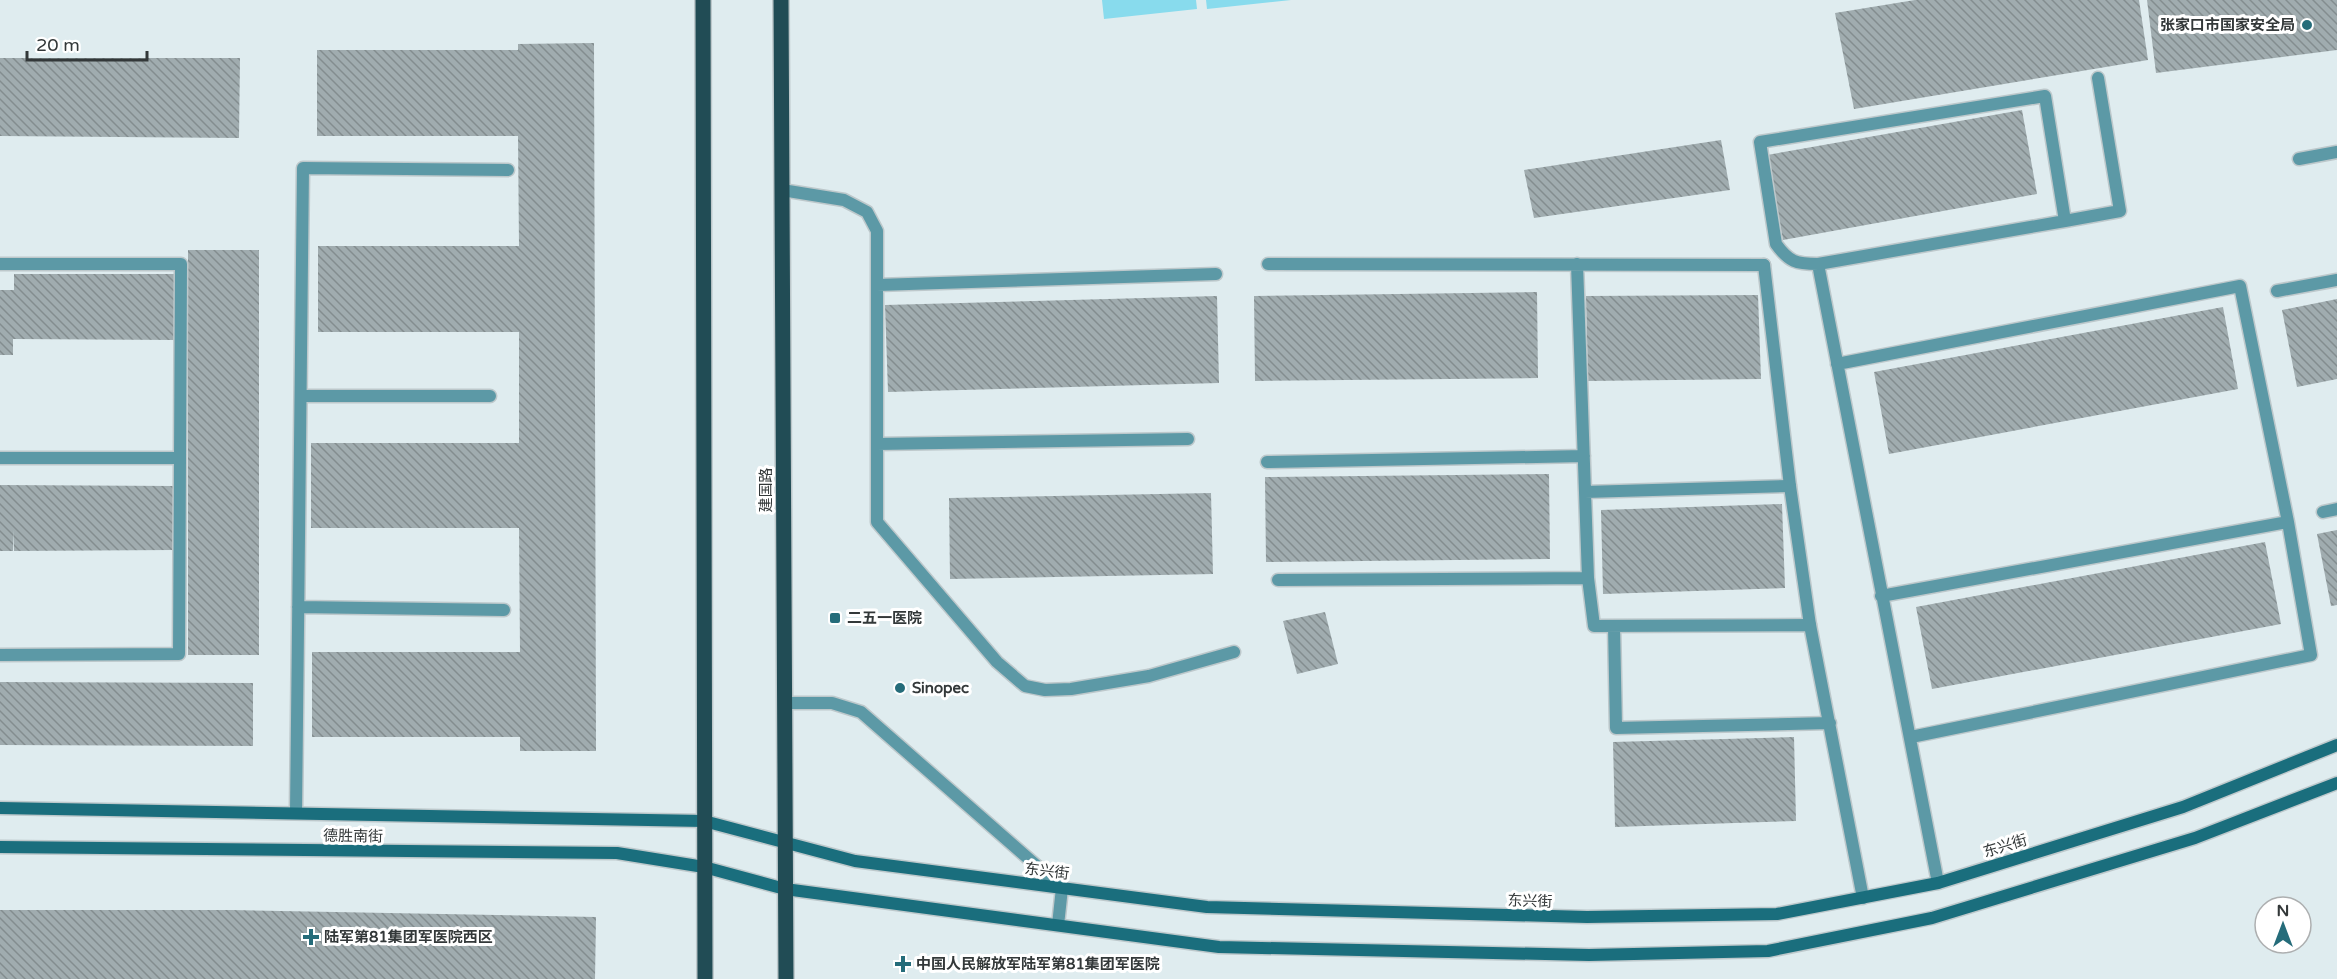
<svg xmlns="http://www.w3.org/2000/svg" width="2337" height="979" font-family="'Varela Round','Noto Sans SC',sans-serif">
	<style>
		.grass { fill: #88dbed }
		.building { fill: url(#building-back-hatch) }
		.lines { fill: none; stroke-linecap: round; stroke-linejoin: round }
		.service-casing { stroke: #bdc8cb; stroke-width: 15 }
		.pedestrian-casing { stroke: #bdc8cb; stroke-width: 15 }
		.minor-casing { stroke: #bdc8cb; stroke-width: 15 }
		.secondary-casing { stroke: #bdc8cb; stroke-width: 15 }
		.primary-casing { stroke: #bdc8cb; stroke-width: 18 }
		.service { stroke: #5c99a6; stroke-width: 12 }
		.pedestrian { stroke: #5c99a6; stroke-width: 12 }
		.minor { stroke: #5c99a6; stroke-width: 12 }
		.secondary { stroke: #1a6e7d; stroke-width: 12 }
		.primary { stroke: #214c55; stroke-width: 15 }
		.poi-dot { fill: #256c7a; stroke: #fff; stroke-width: 2 }
		.labels { text-anchor: middle; stroke-width: 6; stroke-linejoin: round; paint-order: stroke }
		.poi-label { font-size: 15px; font-weight: bold; fill: #333839; stroke: #fff; text-anchor: start }
		.street-label { font-size: 15px; fill: #333839; stroke: #fff }
	</style>
	<defs>
		<pattern id="building-back-hatch" width="6" height="6" patternUnits="userSpaceOnUse" patternTransform="scale(1.5)"><rect width="6" height="6" fill="#a0acaf"/><path d="M-1 5l2 2M0 0l6 6M5-1l2 2" fill="none" stroke="#838d8f"/></pattern>
	</defs>
	<rect width="100%" height="100%" fill="#dfecef"/>
	<path class="grass" d="M1102,0H1196L1197,9L1104,19Z
		M1206,0H1291L1207,9Z"/>
	<path class="building" d="M1915,0H2139L2148,60L1854,109L1835,13Z
		M2147,0H2337V50L2156,73Z
		M594,43L596,751H520V737H312V652H520L519,528H311V443H519V332H318V246H519L518,136H317V50H518V44Z
		M0,58H240L239,138L0,136Z
		M2022,110L2037,194L1783,240L1767,155Z
		M1721,140L1730,190L1534,218L1524,170Z
		M188,250H259V655H188Z
		M14,274H174V340L13,339V355H0V290H14Z
		M1537,292L1538,378L1255,381L1254,296Z
		M1758,295L1761,379L1588,381L1586,296Z
		M1217,296L1219,383L888,392L885,305Z
		M2337,299V379L2297,387L2282,310Z
		M2223,307L2238,389L1889,454L1874,372Z
		M1549,474L1550,559L1266,562L1265,477Z
		M0,485L174,486V550L14,551L13,530V551H0Z
		M1211,493L1213,574L950,579L949,498Z
		M1782,504L1785,588L1603,594L1601,510Z
		M2337,530V605L2331,606L2317,534Z
		M2265,542L2281,624L1932,689L1916,607Z
		M1325,612L1338,664L1297,674L1283,621Z
		M0,682L253,683V746L0,745Z
		M1794,737L1796,821L1615,827L1613,742Z
		M0,910H231L596,917L595,979H0Z"/>
	<g class="lines">
		<g class="service-casing">
			<path id="service" d="M2299,159L2337,152
				M301,396H490
				M298,607L504,610
				M785,703H832L861,712L1062,888L1058,925
				M296,813L303,168L508,170"/>
		</g>
		<g class="pedestrian-casing">
			<path id="pedestrian" d="M1764,265L1790,486L1810,625"/>
		</g>
		<g class="minor-casing">
			<path id="minor" d="M782,190L844,200L867,212L877,231V522L997,662L1025,686L1045,690L1071,689L1149,676L1234,652
				M2065,221L2120,211L2098,78
				M0,264H181L179,654L0,655
				M1268,264L1764,265
				M1577,264L1588,578L1594,626L1810,625L1863,898
				M1818,264C1796,264 1789,262 1776,244L1760,142L2045,96L2065,221L1818,264L1938,883
				M877,285L1216,274
				M2277,291L2337,280
				M1837,364L2240,286L2288,522L2311,655L1911,737
				M877,444L1188,439
				M0,458H180
				M1267,462L1584,456
				M1585,492L1790,486
				M2323,512L2337,509
				M1278,580L1588,578
				M1881,596L2288,522
				M1614,626L1616,728L1830,723"/>
		</g>
		<g class="secondary-casing">
			<path id="secondary" d="M0,808L704,821L855,861L1207,907L1587,917L1777,914L1938,883L2183,807L2337,745
				M0,847L617,853L704,867L785,889L1219,947L1589,955L1768,951L1932,918L2195,838L2337,783"/>
		</g>
		<g class="primary-casing">
			<path id="primary" d="M703,0L705,979
				M781,0L786,979"/>
		</g>
		<use href="#service" class="service"/>
		<use href="#pedestrian" class="pedestrian"/>
		<use href="#minor" class="minor"/>
		<use href="#secondary" class="secondary"/>
		<use href="#primary" class="primary"/>
	</g>
	<g class="poi-dot">
		<circle cx="2307" cy="25" r="6"/>
		<rect x="829" y="612" width="12" height="12" rx="3"/>
		<circle cx="900" cy="688" r="6"/>
		<path d="M308 928h6v6h6v6h-6v6h-6v-6h-6v-6h6z"/>
		<path d="M900 955h6v6h6v6h-6v6h-6v-6h-6v-6h6z"/>
	</g>
	<g class="labels">
		<g class="poi-label">
			<text x="2295" y="30" text-anchor="end">张家口市国家安全局</text>
			<text x="847" y="623">二五一医院</text>
			<text x="912" y="693">Sinopec</text>
			<text x="324" y="942">陆军第81集团军医院西区</text>
			<text x="916" y="969">中国人民解放军陆军第81集团军医院</text>
		</g>
		<g class="street-label">
			<text transform="translate(766 490) rotate(-90)" y="5">建国路</text>
			<text transform="translate(353 836) rotate(1)" y="5">德胜南街</text>
			<text transform="translate(2005 846) rotate(-17)" y="5">东兴街</text>
			<text transform="translate(1047 871) rotate(7)" y="5">东兴街</text>
			<text transform="translate(1530 901) rotate(2)" y="5">东兴街</text>
		</g>
	</g>
	<g transform="translate(2283 925)"><circle r="28" fill="#ffffff" stroke="#adafb0" stroke-width="1.5"/>
	<path d="M0-4.5L10 22L0 15L-10 22Z" fill="#256c7a"/>
	<text y="-9" font-size="16" font-weight="bold" text-anchor="middle" fill="#333839">N</text>
	</g>
	<path d="M27 51v9h120v-9" fill="none" stroke="#333839" stroke-width="3"/>
	<text x="36" y="51" font-size="18" fill="#333839" stroke="#ffffff" stroke-width="4.5" paint-order="stroke">20 m</text>
</svg>
